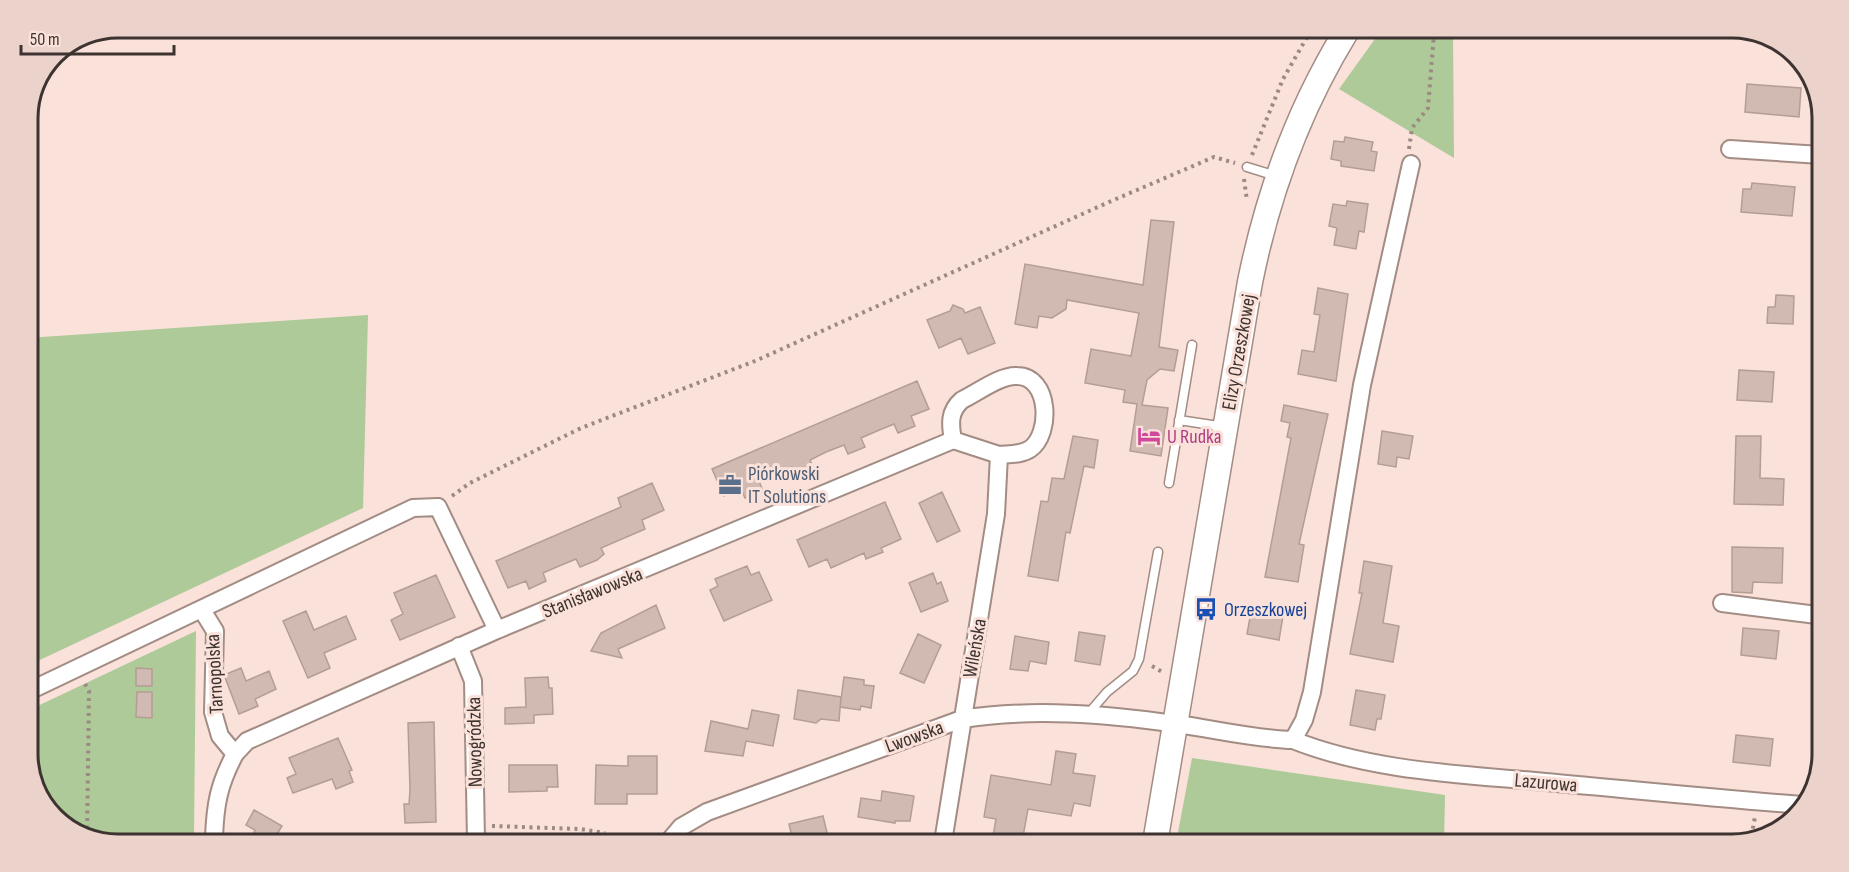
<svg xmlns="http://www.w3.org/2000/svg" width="1849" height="872" font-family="'Sofia Sans Condensed',sans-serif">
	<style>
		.green { fill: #adca98 }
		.building { fill: #d1bab1; stroke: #b49d95; stroke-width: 1.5 }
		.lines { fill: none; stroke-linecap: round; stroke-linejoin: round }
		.lane-casing { stroke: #a28c84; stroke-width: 11 }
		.street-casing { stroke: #a28c84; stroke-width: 20 }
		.secondary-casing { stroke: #a28c84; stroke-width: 27 }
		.path { stroke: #9b8a84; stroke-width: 4; stroke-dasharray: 3 4.5; stroke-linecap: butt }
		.lane { stroke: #fff; stroke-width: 8 }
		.street { stroke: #fff; stroke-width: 16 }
		.secondary { stroke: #fff; stroke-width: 24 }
		.labels { text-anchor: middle; stroke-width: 6; stroke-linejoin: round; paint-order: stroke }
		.street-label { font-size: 20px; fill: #3d3330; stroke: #fae1d9 }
		.hotel-label { font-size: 20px; fill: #b23c85; stroke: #fae1d9; text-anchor: start }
		.service-label { font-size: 20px; fill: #4e5e75; stroke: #fae1d9; text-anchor: start }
		.transit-label { font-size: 20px; fill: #164399; stroke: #fae1d9; text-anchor: start }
		.rim { fill: none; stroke: #3d3330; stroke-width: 3 }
	</style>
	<rect width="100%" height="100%" fill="#fae1d9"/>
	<path class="green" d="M1380,32L1453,33L1454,158L1339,89Z
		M368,315L363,508L27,666V338Z
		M196,631L194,838H82L42,805L27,761V711Z
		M1192,758L1445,795L1444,844L1176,843Z"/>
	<path class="building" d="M1747,84L1801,88L1799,117L1745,112Z
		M1345,137L1373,142L1371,151L1377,152L1374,171L1341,166V161L1331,159L1334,141L1344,142Z
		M1752,183L1795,187L1792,216L1741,212L1743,189H1751Z
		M1347,201L1368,204L1364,232L1359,231L1356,249L1334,245L1337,228L1329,226L1333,204L1346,206Z
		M1151,220L1174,222L1159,347L1178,350L1174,371L1160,369L1147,380L1142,405L1168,408L1161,456L1130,451L1137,404L1123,402L1125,390L1085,383L1091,349L1131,356L1139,313L1067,300L1066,309L1052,318L1039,316L1037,328L1015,324L1025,264L1143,285Z
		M1318,288L1348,294L1336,381L1298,374L1302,350L1314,352L1320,315L1314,314Z
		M1776,295L1794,296L1793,324L1767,323L1768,307H1775Z
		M953,305L963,309L965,313L980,307L995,343L968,354L961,338L939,348L927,320L950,311Z
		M1739,370L1774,372L1772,402L1737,400Z
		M917,381L929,409L911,416L915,426L898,433L894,424L877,431L861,438L865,447L848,454L844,445L826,452L810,460L814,469L796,477L792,467L776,474L759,481L763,491L745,498L741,489L724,496L712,469Z
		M1284,405L1328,414L1299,544L1304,545L1298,582L1265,577L1291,438L1287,437L1290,423L1281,421Z
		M1382,431L1413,436L1409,459L1397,457L1396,467L1378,464Z
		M1073,436L1098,440L1094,468L1084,466L1070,533L1066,532L1058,581L1028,576L1041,501L1048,502L1052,478L1064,479Z
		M1736,436H1761L1760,478L1784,479L1783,505L1734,504Z
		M652,483L664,510L642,520L645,529L601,548L604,554L597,560L580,567L576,559L559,566L543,573L546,581L529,589L526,581L508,588L496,561L621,507L618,498Z
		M942,492L960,531L937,542L919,503Z
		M885,502L901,539L881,548L883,552L866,559L864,553L831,568L827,559L809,567L797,540Z
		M1732,547L1783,548L1782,583L1753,582L1752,593L1732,592Z
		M1364,561L1392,566L1383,623L1399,626L1393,662L1350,654L1362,593H1359Z
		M747,566L751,575L759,572L772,600L724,621L710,590L718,586L715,579Z
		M933,573L937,584L941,582L948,601L921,612L909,583Z
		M436,575L455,617L400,640L391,620L403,614L394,593Z
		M656,605L665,628L618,649L622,658L591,651L601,633Z
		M306,611L314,630L346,616L356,639L324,653L330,668L308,678L283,621Z
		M1251,612L1283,616L1279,640L1247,634Z
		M1743,628L1779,631L1776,659L1741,655Z
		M1079,632L1105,636L1100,665L1075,661Z
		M918,634L941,645L924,683L900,673Z
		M1015,636L1049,642L1046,664L1030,661L1028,671L1010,669Z
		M136,668L152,669V686H136Z
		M241,668L246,681L269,671L276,689L255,699L258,706L239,714L224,675Z
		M548,677L549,688H552L553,714L534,715V723L505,724V708L526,707L525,678Z
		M844,677L864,680V685L874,686L871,708L861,706L860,710L840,707Z
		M798,690L841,697L839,721L821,719L816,723L794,719Z
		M1356,690L1385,695L1381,719H1377L1375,730L1350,725Z
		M137,692H152V718L136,717Z
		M752,710L779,715L773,746L746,741L743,756L705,751L711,721L748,729Z
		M434,722L436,822L405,823L404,804H409L410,790L408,723Z
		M1736,735L1773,739L1770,766L1733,762Z
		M338,738L352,770L349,771L353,782L336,789L332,779L293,793L287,778L296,774L289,758Z
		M1056,751L1076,754L1073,773L1095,776L1090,806L1074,803L1071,816L1028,809L1022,842H992L996,819L984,817L991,775L1051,785Z
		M628,756H657V794H627V804H595L596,765L628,766Z
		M509,765H557L558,787H547V791L509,792Z
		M882,791L914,796L910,821H895V823L858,817L861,798L881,801Z
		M254,810L282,826L274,839H251L255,830L246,825Z
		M823,816L829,841H793L789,824Z"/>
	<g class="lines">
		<g class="lane-casing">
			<path id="lane" d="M1247,167L1276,176
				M1179,420L1225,427
				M1169,483L1192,345
				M1088,714L1107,692L1133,671L1139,659L1158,552"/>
		</g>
		<g class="street-casing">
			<path id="street" d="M1730,149L1821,155
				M953,440L999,455
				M1722,603L1817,615
				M202,610L215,631L213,712L220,736L235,754C219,784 215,804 214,839
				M459,646L473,681L476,840
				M27,692L413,508L438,507L497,630
				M1293,740C1368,770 1455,774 1535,781C1624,789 1713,798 1802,805
				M235,754L247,741L497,630L953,440
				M670,840L681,827L707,812L962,719C1032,708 1106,714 1176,724C1215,729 1253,739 1293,740L1304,720L1312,692L1362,385L1411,164
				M943,842L996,514L999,455C1009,454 1021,455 1030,449C1052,434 1050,376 1017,376C1000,375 977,393 962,400C949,411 950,424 953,440"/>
		</g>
		<g class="secondary-casing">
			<path id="secondary" d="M1155,843L1250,282C1268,193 1298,110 1346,32"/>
		</g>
		<path class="path" d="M1409,149L1412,128L1428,108L1434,33
			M1252,155L1283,79L1310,32
			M1244,179L1247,201
			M452,496L470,483L581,428L755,361L1109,202L1214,157L1235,163
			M1152,666L1164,673
			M85,684L89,691L87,838
			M492,826L580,829L605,833
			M1745,841L1752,833L1755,817"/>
		<use href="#lane" class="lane"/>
		<use href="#street" class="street"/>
		<use href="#secondary" class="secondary"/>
	</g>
	<defs>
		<g id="hotel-bare" transform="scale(1.8)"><path d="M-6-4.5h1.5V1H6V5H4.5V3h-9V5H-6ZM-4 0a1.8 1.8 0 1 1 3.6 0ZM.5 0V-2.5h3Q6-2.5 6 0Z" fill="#d1479c" stroke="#fae1d9" stroke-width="2.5" paint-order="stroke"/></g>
		<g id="office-bare" transform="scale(1.8)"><path d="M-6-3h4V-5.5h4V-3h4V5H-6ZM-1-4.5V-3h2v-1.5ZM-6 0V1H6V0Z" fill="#5c6f8a" stroke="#fae1d9" stroke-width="2.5" paint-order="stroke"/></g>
		<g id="bus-bare" transform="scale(1.8)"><path d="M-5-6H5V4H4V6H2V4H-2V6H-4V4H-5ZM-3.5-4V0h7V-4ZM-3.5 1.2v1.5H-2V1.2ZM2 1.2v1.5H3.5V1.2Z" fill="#1a4fb4" stroke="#fae1d9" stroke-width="2.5" paint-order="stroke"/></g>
	</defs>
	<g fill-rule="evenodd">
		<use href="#hotel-bare" x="1149" y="436"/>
		<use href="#office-bare" x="730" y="485"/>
		<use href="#bus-bare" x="1206" y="609"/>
	</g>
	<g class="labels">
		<g class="street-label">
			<text transform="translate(1238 352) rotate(-80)" y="7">Elizy Orzeszkowej</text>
			<text transform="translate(592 592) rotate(-22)" y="7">Stanisławowska</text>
			<text transform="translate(974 648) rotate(-80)" y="7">Wileńska</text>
			<text transform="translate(214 674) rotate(-93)" y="7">Tarnopolska</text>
			<text transform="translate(914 736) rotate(-20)" y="7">Lwowska</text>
			<text transform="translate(474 742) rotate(-91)" y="7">Nowogródzka</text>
			<text transform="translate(1546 782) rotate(5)" y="7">Lazurowa</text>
		</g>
		<g class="hotel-label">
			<text x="1167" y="443">U Rudka</text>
		</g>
		<g class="service-label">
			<text x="748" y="480">Piórkowski<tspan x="748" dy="23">IT Solutions</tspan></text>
		</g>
		<g class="transit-label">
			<text x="1224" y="616">Orzeszkowej</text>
		</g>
	</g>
	<path d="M0 0H1849V872H0ZM118 38H1732A80 80 0 0 1 1812 118V754A80 80 0 0 1 1732 834H118A80 80 0 0 1 38 754V118A80 80 0 0 1 118 38Z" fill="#ebd3cb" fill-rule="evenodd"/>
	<path class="rim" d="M118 38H1732A80 80 0 0 1 1812 118V754A80 80 0 0 1 1732 834H118A80 80 0 0 1 38 754V118A80 80 0 0 1 118 38Z"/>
	<path d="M21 45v9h153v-9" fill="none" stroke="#3d3330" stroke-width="3"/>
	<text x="30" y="45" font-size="18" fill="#3d3330" stroke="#fae1d9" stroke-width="4.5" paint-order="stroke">50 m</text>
</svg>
